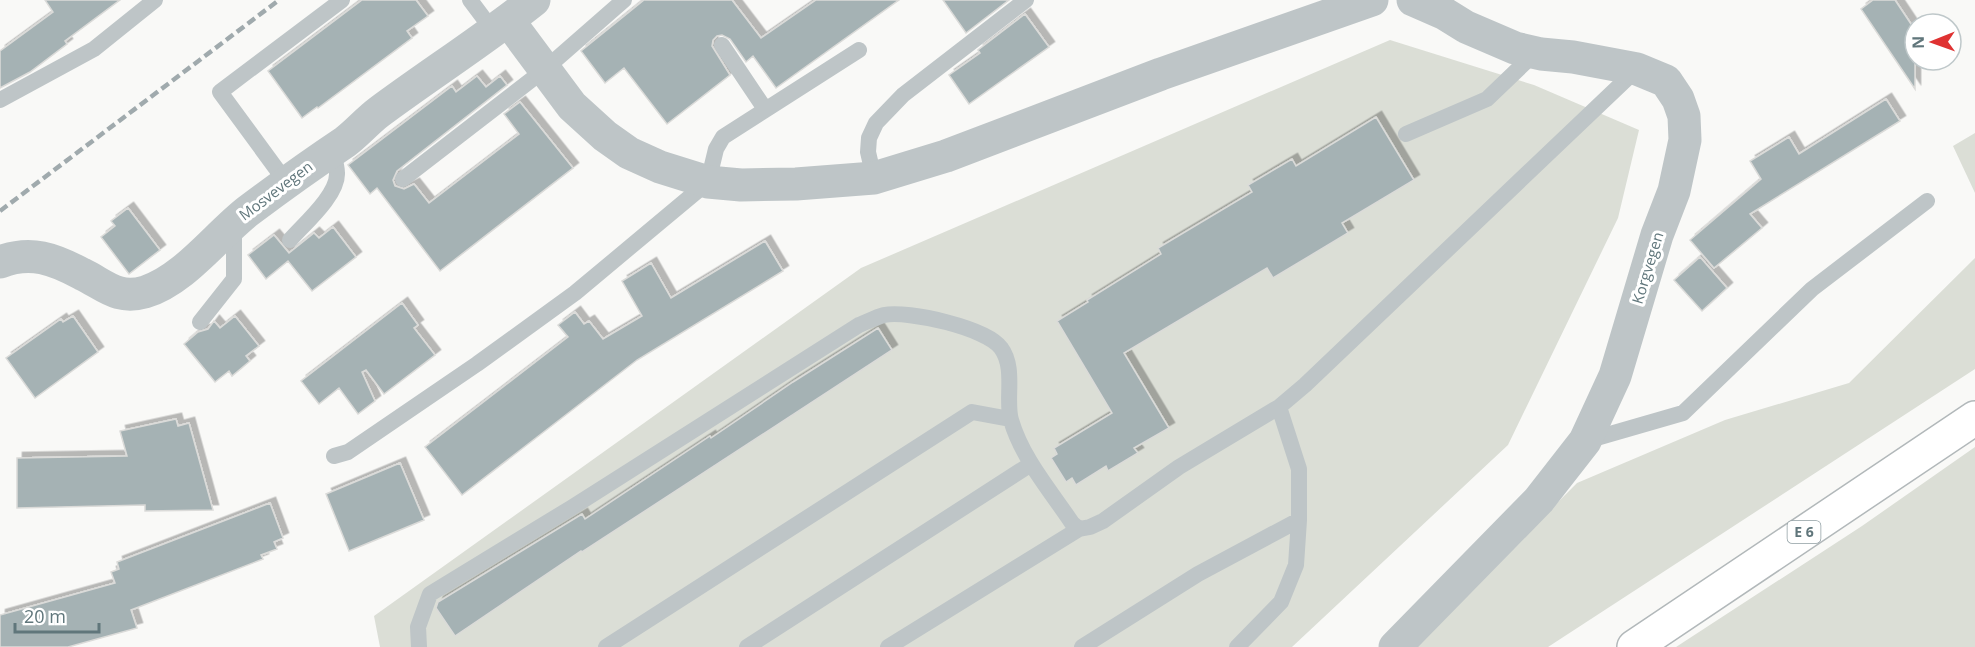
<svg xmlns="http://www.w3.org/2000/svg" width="1975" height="647" font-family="'Open Sans',sans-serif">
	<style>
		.green { fill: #dbded6 }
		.building { fill: #a5b2b4; stroke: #dbdbd9; stroke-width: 1.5; filter: url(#shadow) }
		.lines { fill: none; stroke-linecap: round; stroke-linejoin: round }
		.highway-casing { stroke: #b2b8ba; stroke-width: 36 }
		.lane { stroke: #bec5c7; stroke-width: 16 }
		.street { stroke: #bec5c7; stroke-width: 33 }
		.highway { stroke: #fff; stroke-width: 33 }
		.rail { stroke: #a0aaad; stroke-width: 4.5; stroke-dasharray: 9 4.5; stroke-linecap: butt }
		.labels { text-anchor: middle; stroke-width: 6; stroke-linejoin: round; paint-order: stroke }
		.shield { fill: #fff; stroke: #909fa3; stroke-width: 1.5 }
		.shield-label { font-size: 14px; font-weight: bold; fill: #60767b }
		.street-label { font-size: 15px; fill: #60767b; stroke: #fff }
	</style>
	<defs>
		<filter id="shadow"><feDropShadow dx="5.5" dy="-5.5" stdDeviation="0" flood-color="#0004"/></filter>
	</defs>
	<rect width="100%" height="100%" fill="#f9f9f7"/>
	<path class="green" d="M1390,40L1534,85L1639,130L1618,218L1508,445L1292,647H380L374,616L861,268Z
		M1975,133V193L1953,146Z
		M1975,258V369L1548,647H1414L1577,483L1725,420L1849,383Z
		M1975,447V647H1676L1862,526Z"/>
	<path class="building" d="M45,0H120L65,41L67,44L30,72L0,88V51L53,12Z
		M362,0H416L428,16L407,31L412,38L318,108L317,107L302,118L268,71Z
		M644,0H732L761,38L816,0H899L776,88L753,56L746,62L730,39L722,35L717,36L713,40L712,46L730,75L667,124L624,68L605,83L581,51Z
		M943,0H1009L966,33Z
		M1873,0H1895L1915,30V89L1861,9Z
		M1025,14L1049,47L969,104L949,75L980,53L978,50Z
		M477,76L486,87L500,76L507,85L397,171L393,180L395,186L404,189L414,184L429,203L519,134L504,114L520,102L573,168L440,271L377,188L370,194L348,165L452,86L456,92Z
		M1886,99L1900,121L1750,214L1762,228L1714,268L1690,240L1761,179L1750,161L1789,137L1799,154Z
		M1376,117L1414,180L1342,223L1348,233L1273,278L1267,268L1124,353L1169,428L1134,448L1138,453L1108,471L1106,466L1076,485L1072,478L1066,482L1051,458L1057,454L1054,448L1112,413L1057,321L1088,302L1087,300L1161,254L1158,248L1252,192L1248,185L1292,159L1296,166Z
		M128,208L160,250L129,274L101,237L115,226L111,221Z
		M333,227L356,257L312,291L288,261L266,279L248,255L274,235L289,253L314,233L319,238Z
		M765,241L783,271L637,360L462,495L425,447L568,337L558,325L575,312L584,324L589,321L603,339L642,316L622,281L651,263L671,298Z
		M1700,257L1727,288L1702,311L1674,280Z
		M402,303L418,325L414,328L435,355L384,394L366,370L362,372L375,401L358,414L339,388L319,404L301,381Z
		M73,316L98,352L35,398L6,358L61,319L63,322Z
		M235,316L259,346L246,356L250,361L232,376L229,371L215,382L184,344L198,332L208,329L214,321L220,328Z
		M878,328L892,350L582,552L581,551L455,636L436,608L438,602L582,514L585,519L710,436L711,438L793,382Z
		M176,419L178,426L189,423L213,510L145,511V505L17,508V458L127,456L120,431Z
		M400,463L424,520L349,551L326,494Z
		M270,503L283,538L274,542L277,549L261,555L263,559L131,610L137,628L68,647H0V615L115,583L111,572L119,569L117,562Z"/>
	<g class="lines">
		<g class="highway-casing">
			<path id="highway" d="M1634,647L1975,418"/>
		</g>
		<path class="lane" d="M470,0L494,32
			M722,45L765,109
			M0,100L94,49L155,0
			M1406,134L1487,99L1535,53
			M874,178L868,152L869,138L876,123L903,95L1026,0
			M403,179L544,70L624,0
			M286,182L220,92L342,0
			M290,240C304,224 338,195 337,173C337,166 334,157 332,149
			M200,322L234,279V224
			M1586,441L1683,413L1812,289L1927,201
			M334,456L348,452L477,364L575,293L708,182L716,149L723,137L859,50
			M419,647L418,627L430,594L571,508L859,325C867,322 876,317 884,315C908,310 987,328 1001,348C1016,368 1005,400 1011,420C1022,458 1050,490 1072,523L1079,529L1090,527L1103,521L1179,467L1279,407L1305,385L1637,69
			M606,647L972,412L1010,419
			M747,647L1031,464
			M888,647L1079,529
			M1082,647L1198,574L1299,520V469L1279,407
			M1237,647L1281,602L1296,565L1299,520"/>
		<path class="street" d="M508,20L572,106L605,136L629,153L660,167L708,182L741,185L796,184L874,178L946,156L1161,74L1372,0
			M0,262C31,250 54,259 82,274C105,285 117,300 145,292C184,280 216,236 248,211C280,187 312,164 345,142C357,133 367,121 379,112C430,74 484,40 534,0
			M1395,647L1539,500L1585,441L1615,376L1657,235L1674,191L1685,140L1684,116L1678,99L1666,81L1637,69L1573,57L1541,54L1515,48L1466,27L1445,14L1413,0"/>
		<use href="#highway" class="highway"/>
		<path class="rail" d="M0,211L279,0"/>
	</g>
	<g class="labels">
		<rect class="shield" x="1787.5" y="521" width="33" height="22" rx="4.5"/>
		<g class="shield-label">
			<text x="1804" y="537">E 6</text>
		</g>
		<g class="street-label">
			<text transform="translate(276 191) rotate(-37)" y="5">Mosvevegen</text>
			<text transform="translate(1648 268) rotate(-73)" y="5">Korgvegen</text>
		</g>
	</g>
	<g transform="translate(1933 42) rotate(269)"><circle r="28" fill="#ffffff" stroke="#bfc8ca" stroke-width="1.5"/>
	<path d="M0-4.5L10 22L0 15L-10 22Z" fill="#df3232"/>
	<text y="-9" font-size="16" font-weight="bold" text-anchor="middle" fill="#60767b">N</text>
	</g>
	<path d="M15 623v9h84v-9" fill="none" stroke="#60767b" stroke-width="3"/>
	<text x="24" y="623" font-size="18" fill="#60767b" stroke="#ffffff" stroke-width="4.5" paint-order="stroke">20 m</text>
</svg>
